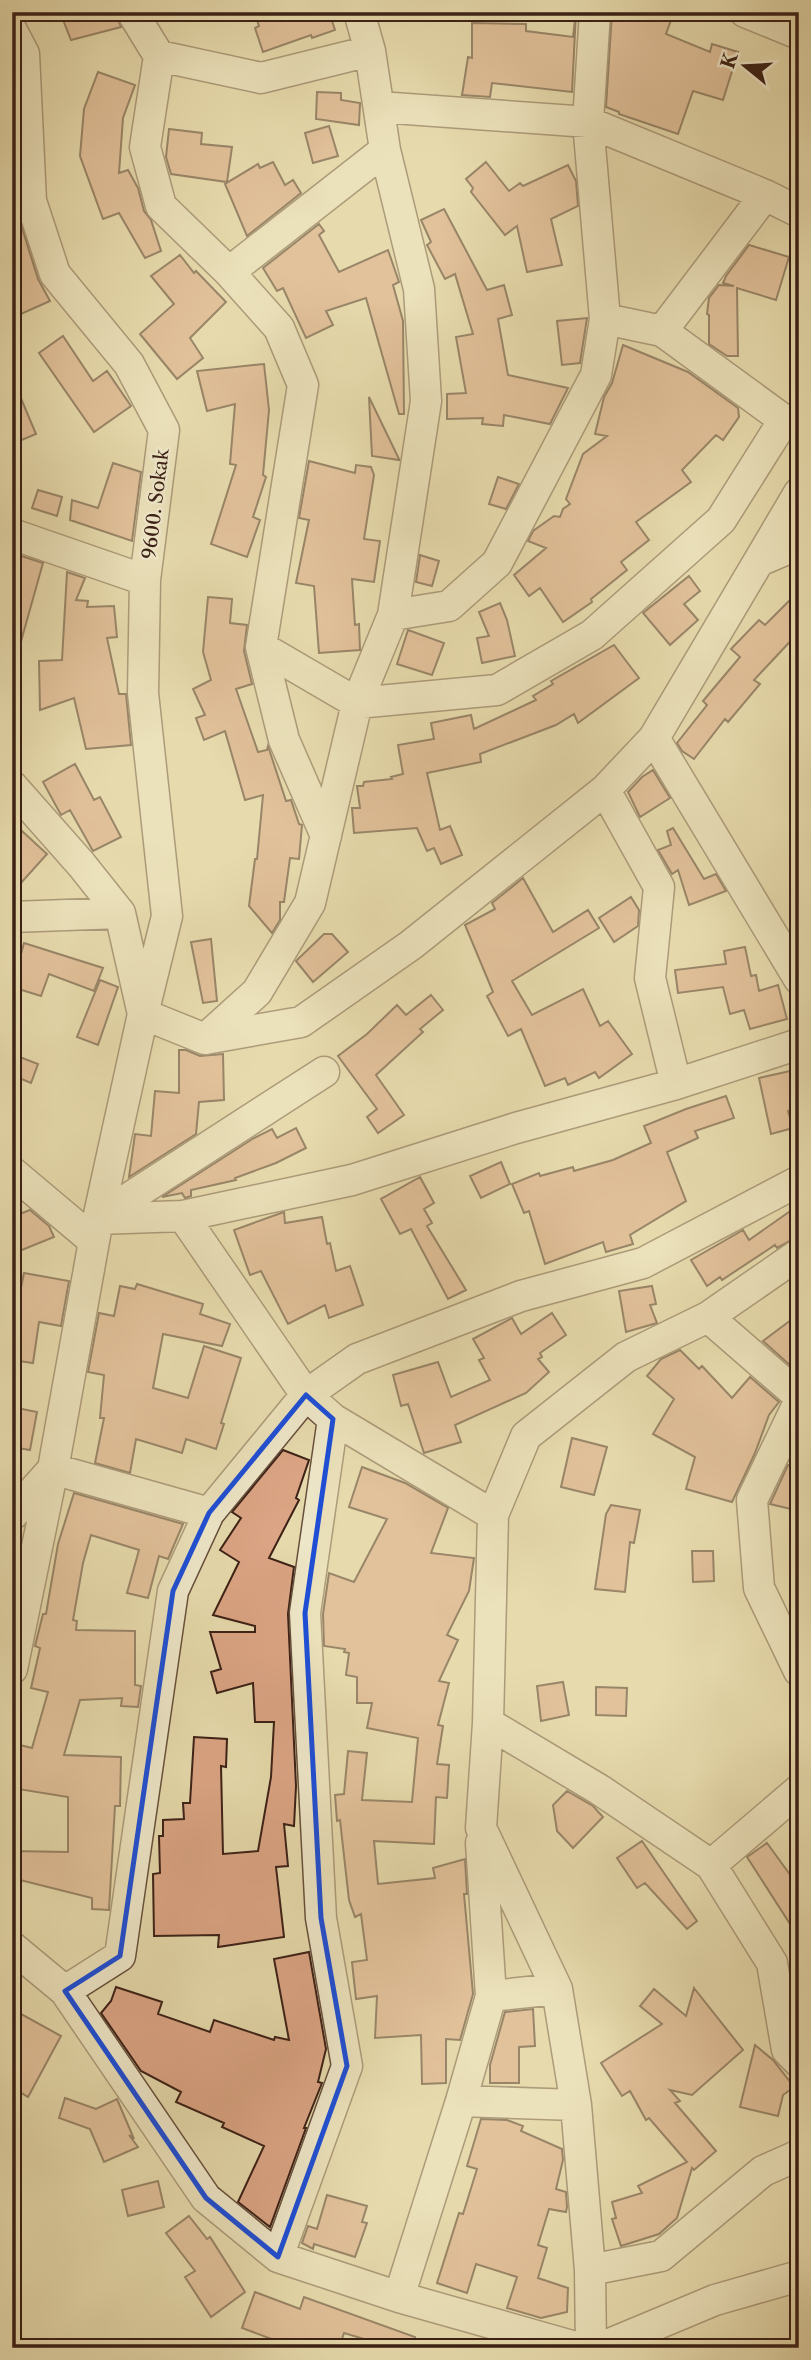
<svg xmlns="http://www.w3.org/2000/svg" width="811" height="2360" font-family="'Libre Caslon Text',serif">
	<style>
		.building { fill: #dca585; stroke: #3b2016; stroke-width: 2 }
		.lines { fill: none; stroke-linecap: round; stroke-linejoin: round }
		.minor-casing { stroke: #664f3c; stroke-width: 33 }
		.minor { stroke: #efe8ca; stroke-width: 30 }
		.marked { fill: none; stroke: #1d4ed8; stroke-width: 5; stroke-linejoin: round }
		.labels { text-anchor: middle; stroke-width: 5; stroke-linejoin: round; paint-order: stroke }
		.street-label { font-size: 19px; fill: #3b2016; stroke: #efe8ca }
	</style>
	<rect width="100%" height="100%" fill="#e7dbad"/>
	<filter id="stains"><feTurbulence type="fractalNoise" baseFrequency=".00286" numOctaves="4"/><feColorMatrix values="0 0 0 0 .2 0 0 0 0 .09 0 0 0 0 .02 0 0 0 .5 -.17"/></filter>
	<radialGradient id="worn" r=".72"><stop offset=".6" stop-color="#630" stop-opacity="0"/><stop offset="1" stop-color="#630" stop-opacity=".3"/></radialGradient>
	<path class="building" d="M60,12H115L121,27L71,40Z
		M254,12H329L335,30L312,38L311,35L263,52L255,28L259,26Z
		M576,12L572,92L492,83L490,97L462,95L468,57L472,58V23L526,24V31L573,37Z
		M612,12H648L671,20L666,34L710,52L712,44L738,52L723,100L693,91L678,134L619,114V112L606,107Z
		M98,72L135,85L123,118L119,173L128,170L138,188L144,211L151,220L161,251L145,258L119,213L103,219L80,156L84,109Z
		M317,92L341,93V100L360,103L359,125L316,119Z
		M329,126L338,156L313,163L305,133Z
		M169,129L202,133L201,144L232,147L227,182L171,174L166,157Z
		M273,162L285,185L293,180L301,193L247,236L225,184L258,164L260,168Z
		M486,162L509,191L520,183L523,186L568,165L576,181L578,206L551,219L562,265L527,272L517,226L505,235L471,192L473,188L466,179Z
		M13,199L38,279L50,301L12,318Z
		M444,209L487,290L504,285L512,315L498,319L508,375L568,388L550,424L504,415L503,426L482,424L483,418L447,419V394L466,393L456,337L473,334L455,274L445,279L427,245L431,242L421,220Z
		M319,224L324,231L319,235L339,272L388,250L399,282L393,285L403,321L404,414H399L366,298L326,311L333,325L306,338L283,288L277,291L263,268Z
		M749,245L789,257L776,300L737,288L738,356H727L709,344V315L707,314L709,298L719,285L734,286L723,283L726,276Z
		M180,255L194,273L196,271L226,302L190,338L203,358L177,379L140,334L174,304L151,276Z
		M587,318L580,363L562,365L557,321Z
		M63,336L93,381L107,371L131,406L94,432L39,353Z
		M623,345L688,372L738,408L739,417L723,440L716,435L682,470L691,482L636,522L649,540L621,562L627,570L591,599L592,602L563,622L540,588L529,596L514,575L546,548L528,541L533,531L554,516L560,517L563,509L570,504L566,499L583,454L607,436L595,434L604,397L612,383Z
		M264,364L269,410L263,475L266,477L253,517L260,520L247,557L211,544L236,465L230,464L235,404L207,411L197,371Z
		M12,377L36,434L12,444Z
		M369,397L399,459V460L372,456Z
		M309,461L355,473L356,465L371,467L374,475L364,539L380,541L374,582L352,579L355,625L359,624L360,650L319,653L314,586L296,583L309,520L299,518Z
		M113,463L141,472L132,541L70,520L72,500L98,508Z
		M498,477L519,484L506,509L489,504Z
		M38,490L62,497L57,516L32,508Z
		M12,553L43,563L18,652L12,651Z
		M420,555L439,561L432,586L416,582Z
		M67,572L85,578L76,600L88,601L87,607L114,606L117,637L107,638L119,694H126L131,745L86,749L74,698L40,710L39,661L62,660Z
		M689,576L700,591L684,604L698,620L670,645L643,613Z
		M799,591V632L754,680L760,684L728,722L725,719L694,759L682,751L677,743L707,705L703,701L740,657L731,649L759,620L765,625Z
		M208,597L232,599L230,623L247,625L244,651L252,684L236,689L258,752L267,750L268,746L286,801L291,800L299,824L302,825L299,859L290,858L284,902H280V920L272,933L249,906L255,859H257L263,795L245,800L225,731L204,740L196,718L205,715L193,689L211,680L203,652Z
		M500,603L507,620L515,656L482,663L477,638L489,636L479,612Z
		M408,630L444,643L432,675L397,664Z
		M614,645L639,678L578,723L574,714L556,725L480,754L481,762L427,773L440,830L450,826L462,855L441,864L434,848L427,851L417,828L354,833L352,808H360L357,786H363L364,782L392,779L391,777L403,774L398,745L434,739L431,723L471,715L474,729L536,700L533,696L553,684L551,681Z
		M75,764L94,800L100,797L121,837L93,851L70,810L61,815L43,782Z
		M653,770L670,798L640,817L628,792L642,777Z
		M673,828L704,879L716,874L726,891L689,905L678,870L672,874L658,850L671,845L667,831Z
		M22,831L47,854L12,893V841Z
		M523,878L553,932L588,910L599,928L512,981L532,1015L583,989L600,1026L608,1021L632,1054L599,1078L595,1072L568,1085L565,1078L545,1086L521,1029L508,1036L487,996L493,992L465,925L495,909L492,903Z
		M631,897L639,910L638,926L614,942L599,918Z
		M324,934H332L348,952L313,982L296,961Z
		M211,939L217,1001L203,1003L191,942Z
		M24,943L103,968L94,991L49,974L41,996L12,987Z
		M745,947L751,976L756,975L759,991L778,985L787,1019L750,1029L744,1010L730,1014L723,987L678,993L675,970L726,964L724,951Z
		M100,980L118,987L98,1045L77,1037Z
		M431,995L443,1010L420,1029L423,1032L376,1075L404,1115L378,1133L367,1117L377,1109L338,1056L367,1034L397,1005L406,1015Z
		M179,1050H186L200,1056L223,1054L224,1100L199,1102L196,1134L129,1177L135,1134L151,1136L155,1091L179,1093Z
		M12,1054L38,1064L31,1083L12,1075Z
		M799,1069V1108L788,1111L793,1128L771,1134L759,1078Z
		M726,1096L734,1118L695,1131L698,1138L667,1152L686,1201L630,1235L633,1244L606,1252L603,1242L545,1264L529,1211L524,1213L512,1184L539,1173L540,1176L573,1167L574,1171L613,1160L651,1143L644,1126L686,1109Z
		M296,1128L306,1148L276,1163L235,1178L236,1180L191,1190V1196L185,1198L182,1193L162,1197L254,1138L272,1129L277,1138Z
		M501,1162L510,1184L481,1198L470,1176Z
		M420,1177L434,1203L424,1209L432,1223L427,1226L466,1290L448,1299L411,1229L400,1234L381,1199Z
		M799,1205V1236L777,1248L775,1245L722,1280L720,1277L707,1286L691,1260L743,1230L749,1240Z
		M30,1210L49,1226L54,1237L12,1254V1217Z
		M284,1212L285,1223L322,1217L327,1244L330,1243L336,1271L350,1266L363,1305L329,1318L325,1305L288,1324L261,1271L250,1275L234,1230Z
		M24,1273L69,1281L61,1326L39,1322L33,1363L12,1360L19,1318L15,1317Z
		M137,1284L203,1304L200,1314L230,1324L222,1346L163,1334L153,1388L188,1398L204,1346L241,1358L221,1423L224,1424L216,1449L186,1439L182,1453L136,1439L130,1473L95,1463L104,1418H100L104,1375L88,1372L99,1313L114,1316L120,1286L135,1289Z
		M652,1286L656,1304L650,1305L657,1323L626,1332L619,1291Z
		M552,1313L566,1335L540,1353L542,1357L538,1359L549,1372L526,1393L455,1425L461,1442L424,1453L408,1404L401,1406L393,1375L438,1362L451,1397L490,1380L479,1360L484,1358L473,1339L512,1318L521,1334Z
		M799,1314V1362L792,1367L763,1341Z
		M680,1350L699,1369L702,1366L732,1398L750,1377L779,1402L769,1415L755,1453L732,1502L686,1489L695,1457L653,1434L674,1399L647,1376L661,1359Z
		M12,1407L37,1412L30,1450L12,1447Z
		M572,1438L607,1447L594,1495L561,1487Z
		M283,1450L309,1460L296,1498L299,1500L269,1558L294,1567L288,1614L296,1786L294,1826L284,1824L288,1866L276,1867L284,1937L218,1947L219,1935L154,1936L153,1874L160,1873L159,1836H163V1820L184,1819L183,1803H190L194,1737L227,1739L226,1767L221,1766L223,1854L258,1851L271,1777L274,1722H255L253,1683L217,1693L211,1672L221,1669L210,1632H255V1626L213,1615L239,1562L220,1550L241,1518L232,1512Z
		M788,1465L799,1468V1511L770,1504Z
		M362,1467L405,1483L448,1508L431,1553L474,1558L469,1591L447,1635L458,1640L439,1681L449,1683L438,1725L443,1726L437,1764L449,1765L447,1798L436,1797L434,1844L374,1841L378,1884L435,1878L433,1868L465,1859L467,1894H464L473,1994L460,2040L446,2039V2083L422,2084L421,2035L375,2038L377,1996L356,1999L352,1962L367,1960L361,1914L355,1917L349,1900L340,1820L337,1821L335,1795L344,1794L348,1751L367,1753L362,1800L412,1802L418,1738L367,1728L372,1703H357V1677L346,1675L349,1653L344,1652L345,1649L324,1646L323,1614L329,1573L354,1582L387,1519L349,1507Z
		M74,1493L183,1524L168,1559L159,1556L148,1598L127,1593L139,1550L91,1535L83,1563L73,1620L77,1621L76,1630L135,1631V1685L141,1686L138,1707L121,1706L122,1698L80,1700L64,1755L121,1757L120,1806H115L109,1910L92,1909V1898L12,1878V1851L68,1852V1797L12,1788V1743L32,1748L48,1692L31,1688L40,1648L35,1646L43,1614H46L58,1544Z
		M611,1505L640,1510L634,1543L630,1542L625,1592L595,1589L606,1514Z
		M692,1551H713L714,1581L693,1582Z
		M563,1682L569,1715L541,1721L537,1686Z
		M596,1687L627,1688L626,1716L596,1715Z
		M567,1791L593,1806L603,1817L573,1848L557,1831L553,1805Z
		M642,1841L697,1921L687,1929L645,1883L637,1888L617,1858Z
		M767,1843L799,1887V1938L747,1857Z
		M309,1952L326,2049L318,2082L322,2083L304,2128H306L270,2227L238,2202L264,2146L222,2127L224,2123L176,2102L181,2092L141,2071L101,2013L111,2001L116,1987L162,2002L158,2014L210,2032L214,2020L274,2040L275,2037L289,2040L274,1959Z
		M694,1988L743,2050L692,2095L670,2090L680,2101L675,2103L716,2151L694,2170L692,2168L677,2218L659,2234L621,2246L612,2219L616,2218L612,2202L642,2193L638,2186L687,2162L649,2118L646,2120L630,2091L622,2096L601,2063L662,2024L640,2006L654,1989L686,2016Z
		M12,2009L61,2036L28,2097L12,2087Z
		M533,2009L535,2046L519,2047V2083H490V2065L505,2012Z
		M755,2045L773,2060L794,2087L783,2095L778,2116L740,2107Z
		M65,2098L96,2109L117,2099L134,2139L129,2135L138,2147L104,2162L90,2129L59,2118Z
		M481,2119L507,2120L523,2126L521,2131L562,2149L563,2160L556,2189L566,2192L567,2207L566,2212L549,2209L538,2245L547,2248L538,2278L568,2288L567,2312L541,2318L507,2308L517,2277L476,2264L467,2293L437,2283L459,2213L463,2214L477,2169L467,2166Z
		M158,2181L164,2207L128,2216L122,2190Z
		M327,2195L367,2206L362,2222L367,2223L355,2257L314,2244L313,2249L302,2243L308,2226L317,2229Z
		M189,2216L207,2239L210,2237L245,2292L211,2317L185,2277L195,2271L166,2233Z
		M255,2292L300,2309L304,2297L415,2337L411,2348H394L344,2333L339,2348H296L242,2328Z"/>
	<g class="lines">
		<g class="minor-casing">
			<path id="minor" d="M132,12L159,56L145,147L161,206L229,272L279,328L303,385L261,647L357,703L497,690L592,635L721,520L784,420L799,422
				M745,12L799,34
				M12,31L24,54L31,201L55,274L129,364L164,430L145,580L143,693L167,916L143,1014L98,1219L53,1469L12,1669
				M159,56L261,78L370,51
				M379,107L588,122L765,195L799,212
				M229,272L385,150
				M605,319L662,331L784,420
				M662,331L765,195
				M12,534L145,580
				M759,561L799,544
				M393,615L449,606L497,563L596,375L605,319L588,122L595,12
				M261,647L284,740L326,836
				M654,738L799,979
				M12,786L81,864L120,913L142,1010
				M605,790L659,887L650,978L676,1084
				M12,917L120,913
				M143,1014L205,1039L301,1022L411,945L605,790L654,738L799,493
				M205,1039L257,992L310,903L357,703L393,615L426,401L419,289L385,150L370,51L359,12
				M12,1172L94,1241
				M183,1216L306,1395L333,1419L493,1515
				M98,1218L324,1072
				M98,1219L183,1216L352,1180L516,1128L676,1084L799,1044
				M708,1317L799,1396
				M799,1402L752,1500L759,1588L799,1671
				M12,1515L53,1469L209,1513
				M488,1723L600,1790L711,1865L772,1963L787,2050L799,2062
				M711,1865L799,1790
				M12,1947L65,1991L206,2198L278,2257L399,2297L579,2348
				M65,1991L120,1956L173,1591L209,1513L306,1395L357,1359L521,1296L643,1263L799,1181
				M491,1996L557,1989
				M461,2101L576,2105
				M278,2257L347,2066L321,1918L305,1613L333,1419
				M590,2270L661,2256L763,2171L799,2155
				M399,2297L461,2101L491,1996L481,1843
				M591,2348L590,2270L576,2105L557,1989L481,1828L488,1723L493,1515L526,1436L626,1357L708,1317L799,1254
				M600,2348L715,2300L799,2276"/>
		</g>
		<use href="#minor" class="minor"/>
	</g>
	<path d="M0 0H811V2360H0ZM306,1395L333,1419L305,1613L321,1918L347,2066L278,2257L206,2198L65,1991L120,1956L173,1591L209,1513Z" fill="#e7dbad" fill-opacity=".55" fill-rule="evenodd"/>
	<path class="marked" d="M306,1395L333,1419L305,1613L321,1918L347,2066L278,2257L206,2198L65,1991L120,1956L173,1591L209,1513Z"/>
	<g class="labels">
		<g class="street-label">
			<text transform="translate(155 504) rotate(-83)" y="7">9600. Sokak</text>
		</g>
	</g>
	<rect width="811" height="2360" fill="none" stroke="#e7dbad" stroke-width="42"/>
	<rect x="14" y="14" width="783" height="2332" fill="none" stroke="#3b2016" stroke-width="3.5"/>
	<rect x="21" y="21" width="769" height="2318" fill="none" stroke="#3b2016" stroke-width="2"/>
	<g transform="translate(745 66) rotate(288)" stroke="#efe8ca" stroke-width="5" paint-order="stroke">
	<path d="M0-5L12 26L0 18L-12 26Z" fill="#3b2016"/>
	<text y="-10" font-size="19" font-weight="bold" text-anchor="middle" fill="#3b2016">K</text>
	</g>
	<rect width="100%" height="100%" filter="url(#stains)"/>
	<rect width="100%" height="100%" fill="url(#worn)"/>
</svg>
